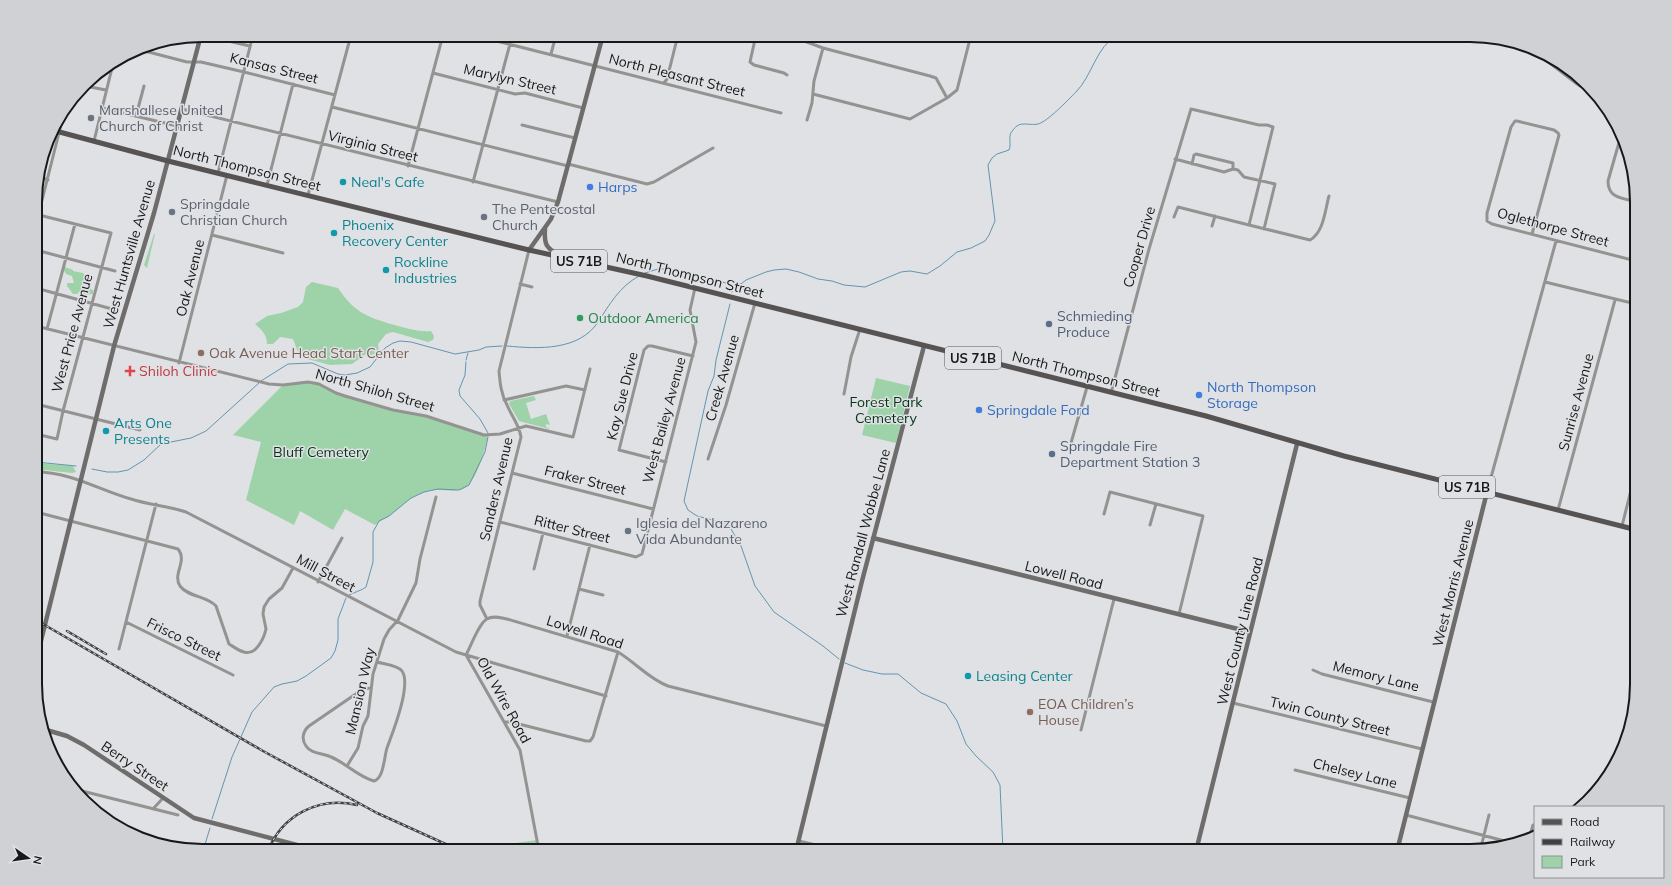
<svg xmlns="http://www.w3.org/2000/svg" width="1672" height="886" font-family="Mulish,sans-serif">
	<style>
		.green { fill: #9ed2a9 }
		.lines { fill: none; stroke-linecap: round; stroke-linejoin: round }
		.stream { stroke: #6594b1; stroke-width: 1 }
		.street { stroke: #949392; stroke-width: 3 }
		.secondary { stroke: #6f6d6c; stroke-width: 4.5 }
		.primary { stroke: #565352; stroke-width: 5 }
		.rail-casing { stroke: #404143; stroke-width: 2.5 }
		.rail { stroke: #dfe1e4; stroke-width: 1; stroke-dasharray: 3; stroke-linecap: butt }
		.worship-dot { fill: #6b7280; stroke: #dfe1e4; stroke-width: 1.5 }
		.culture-dot { fill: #0f9aa8; stroke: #dfe1e4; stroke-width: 1.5 }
		.shop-dot { fill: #3f7fe0; stroke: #dfe1e4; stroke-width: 1.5 }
		.leisure-dot { fill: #2e9e5b; stroke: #dfe1e4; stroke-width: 1.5 }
		.service-dot { fill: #5c6f8a; stroke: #dfe1e4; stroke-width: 1.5 }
		.education-dot { fill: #8d6e63; stroke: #dfe1e4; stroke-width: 1.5 }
		.health-dot { fill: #e0444e; stroke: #dfe1e4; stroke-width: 1.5 }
		.labels { text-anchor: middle; stroke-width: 3; stroke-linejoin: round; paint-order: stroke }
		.shield { fill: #dfe1e4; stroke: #535456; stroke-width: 1 }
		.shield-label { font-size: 13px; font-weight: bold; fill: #171819 }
		.street-label { font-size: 14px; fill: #171819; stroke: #dfe1e4 }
		.worship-label { font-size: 14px; fill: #5b616d; stroke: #dfe1e4; text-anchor: start }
		.culture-label { font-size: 14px; fill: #0d838f; stroke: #dfe1e4; text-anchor: start }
		.shop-label { font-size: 14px; fill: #366cbe; stroke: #dfe1e4; text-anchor: start }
		.service-label { font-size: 14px; fill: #4e5e75; stroke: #dfe1e4; text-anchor: start }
		.leisure-label { font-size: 14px; fill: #27864d; stroke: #dfe1e4; text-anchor: start }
		.education-label { font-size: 14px; fill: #785e54; stroke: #dfe1e4; text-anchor: start }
		.health-label { font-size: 14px; fill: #be3a42; stroke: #dfe1e4; text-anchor: start }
		.park-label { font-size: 14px; fill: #043315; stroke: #dfe1e4 }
		.rim { fill: none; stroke: #171819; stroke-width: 2 }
	</style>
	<rect width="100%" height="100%" fill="#dfe1e4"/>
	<path class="green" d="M154,234H155L147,268L144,265Z
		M65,267L73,270V271L83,273L87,277L86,282L82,285L93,290V294L81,295V292H79L77,294H73L67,286V283H74L72,276L66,274L63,269Z
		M312,282L338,288C355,314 370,318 398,326C410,329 419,332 431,331L434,336L433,340L428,342L393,332L386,334L378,344L379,352L371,355L366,354L352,364L330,365L300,357L293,339L280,337L273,344H267C267,335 262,330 255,324L267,316L281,313L298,307L303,302L306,287Z
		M876,378L910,386L896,443L862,435Z
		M304,382L319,384L336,393L393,410L426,416L488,435C486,447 476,485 463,489C453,493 440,488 429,491C413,494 401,507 388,517C383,520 379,521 375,525L345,509L333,530L300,511L294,525L246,500L261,442L233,435L283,385Z
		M534,396L536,400L526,403L531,419L546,414L550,425L546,424V427L549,428V429L519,421L509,404L510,401Z
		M36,463L73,466L76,472L72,473L45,470L36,472Z
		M537,840L539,851H507L509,844Z"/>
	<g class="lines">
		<path class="stream" d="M645,273L658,269H669L734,285L741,284L746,280L766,272L774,270L786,269L799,272L818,279L832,281L844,285L865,287L901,272L910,271L927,274L940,266L957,252L971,248L985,241L989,235L995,221L988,165L992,158L997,154L1009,150C1012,143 1007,136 1013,130C1020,120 1028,126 1038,124C1047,122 1068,100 1076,92C1092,76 1096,47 1117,35
			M732,292L734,285
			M730,304L716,360L714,376L708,391L684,501L688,510L697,516L728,524L741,546L755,586L774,612L823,646L839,659
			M507,346C538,349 579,351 598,322C610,304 619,287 639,276
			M466,360L468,353
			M466,362L465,375L459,390L460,396L480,419L488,433
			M261,381L288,364L312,363L338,374L345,375L357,373L370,367L385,348L393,343L400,341L411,342L455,354L479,350L486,347L502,346
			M36,462L76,466
			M92,469L107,472H118L128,470L144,460L161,444L191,438L206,431L259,383
			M349,595L363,589L366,587L373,562V532L379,521L389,516L411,498L424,492L438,489L459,490L469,485L485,452L488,437
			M845,663L863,670L882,674H898L921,693L946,704L957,721L966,744L976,756L993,772L1000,785L1003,851
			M212,819L232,757L252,712L274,687L282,684L297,681L306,676L331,658L335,651L338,640V619L346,598
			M203,851L210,828"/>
		<path class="street" d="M202,35L250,46
			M473,35L781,113
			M756,35L750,62L754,65L784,73L787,75
			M775,35L792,39L796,38L823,48L930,76L936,78L947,98
			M137,49L187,62H201L244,72L335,95
			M551,54L556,35
			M1542,57L1577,84L1598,97
			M433,73L515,94L525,93L583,108
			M664,83L667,79L678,35
			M85,86L106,90
			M813,94L910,119L947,98L957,90L971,35
			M332,107L568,166
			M102,108L177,126
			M182,109L558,202
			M136,116L144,86
			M807,120L812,103L814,81L823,48
			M522,125L575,138
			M1620,139L1608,181C1608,197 1620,198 1633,201
			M94,141L113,64
			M1175,159L1224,172L1233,169L1238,170L1244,177L1275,184L1264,229
			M568,164L647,184L654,182L713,148
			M1192,164L1194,155L1196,154L1233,163V169
			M408,166L443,35
			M218,173L253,35
			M39,177L48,180
			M473,182L510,44
			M267,185L293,84
			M308,195L351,35
			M35,214L111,233L63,411L57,439L36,434
			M1249,225L1310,240C1324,232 1325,210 1329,196
			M1212,226L1215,216
			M35,228L64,113
			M1532,234L1559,135L1558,133L1554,130L1517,121H1515L1511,127L1487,213V221L1492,224L1636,261
			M212,235L283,253
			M36,250L115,271
			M1545,282L1636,304
			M520,284L532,287
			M36,288L112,309
			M36,326L269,384L283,385L308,382L319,384L336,393L345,396L393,410L426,416L484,435L500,434L526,426L573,437L590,369
			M47,329L75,224
			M179,363L227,175
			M1111,393L1149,249L1191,109L1259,125H1267L1273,127L1249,225L1178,207L1174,217
			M844,394L851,357L860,329
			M504,400L566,386L585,390
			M36,404L140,430
			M1071,443L1087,387
			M708,459L726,405L755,303
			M666,462L619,450L644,350L648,346H652L693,356
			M36,472C71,472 99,490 131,499C149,505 168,506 186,512L456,652L606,696
			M512,473L653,509
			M1487,492L1556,241
			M1558,510L1615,300
			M36,512L178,549C188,561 172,574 180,586C188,597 207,596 216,606L229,644C234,647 239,651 244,652C256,656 264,638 266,629L263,614L264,607L269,599L282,588L293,568
			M1104,514L1110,492L1203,516L1179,614
			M500,522L636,557L642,554L696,342L690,310L695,288
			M1150,525L1156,504
			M1622,526L1636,470
			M534,569L543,533
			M318,582L342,538
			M579,589L603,595
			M487,619L480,605V601L521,437C519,424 512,417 507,405C501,394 500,383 499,371L529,250
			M126,622L233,675
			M567,636L590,545
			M119,649L156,504
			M466,655C471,646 479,623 487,619C493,615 501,618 507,619L618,652C636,663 649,679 668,686L826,726
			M466,655L520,750L539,851
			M1313,670L1322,674L1433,702
			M371,688L363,689L309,726C303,731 301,739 306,746C311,754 323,753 331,757C346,763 358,777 374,781C384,778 384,757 387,748C392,734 412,685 402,671C398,665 384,664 377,662
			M1233,703L1422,749
			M505,722H511L586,741H590L593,737L618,652
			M1081,730L1114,599
			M347,766L358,748L363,726L368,716L373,674L384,639L389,630L398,620L416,583L420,559L436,497
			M1295,770L1410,798
			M74,789L178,815
			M153,809L163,798
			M1406,815L1516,844
			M1529,839L1533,825
			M799,841L841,851
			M1480,851L1489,815"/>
		<path class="secondary" d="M545,229C544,245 546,247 559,256
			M529,250L551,219L558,202L603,35
			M873,538L1250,632
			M36,661L114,346L154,213L201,35
			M43,729L67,736L84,745L194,818L320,851
			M796,851L862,581L924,346
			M1196,851L1297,444
			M1397,851L1487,492"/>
		<path class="primary" d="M52,130L168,161L529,250L647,276L1206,416L1344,456L1637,530"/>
		<g class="rail-casing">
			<path id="rail" d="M36,620L263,751L377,813L461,851
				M67,631L106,654
				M268,851C282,815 319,796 357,805"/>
		</g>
		<use href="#rail" class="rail"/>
	</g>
	<g class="worship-dot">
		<circle cx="91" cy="118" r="4"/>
		<circle cx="172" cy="212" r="4"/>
		<circle cx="484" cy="217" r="4"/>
		<circle cx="628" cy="531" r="4"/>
	</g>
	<g class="culture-dot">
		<circle cx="343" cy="182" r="4"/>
		<circle cx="334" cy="233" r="4"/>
		<circle cx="386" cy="270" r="4"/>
		<circle cx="106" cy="431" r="4"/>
		<circle cx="968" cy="676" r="4"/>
	</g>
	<g class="shop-dot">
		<circle cx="590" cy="187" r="4"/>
		<circle cx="1199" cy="395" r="4"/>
		<circle cx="979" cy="410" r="4"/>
	</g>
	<circle class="leisure-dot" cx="580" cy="318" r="4"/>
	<g class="service-dot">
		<circle cx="1049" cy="324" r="4"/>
		<circle cx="1052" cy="454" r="4"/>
	</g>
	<g class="education-dot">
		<circle cx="201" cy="353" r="4"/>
		<circle cx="1030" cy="712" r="4"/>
	</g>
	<path class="health-dot" d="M128 365h4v4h4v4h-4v4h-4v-4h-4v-4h4z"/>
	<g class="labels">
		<g class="shield">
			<rect x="551" y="250" width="56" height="22" rx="3"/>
			<rect x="945" y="347" width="56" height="22" rx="3"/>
			<rect x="1439" y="476" width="56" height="22" rx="3"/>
		</g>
		<g class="shield-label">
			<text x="579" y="266">US 71B</text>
			<text x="973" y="363">US 71B</text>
			<text x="1467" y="492">US 71B</text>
		</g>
		<g class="street-label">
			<text transform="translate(274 68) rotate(14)" y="5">Kansas Street</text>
			<text transform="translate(677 75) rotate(14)" y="5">North Pleasant Street</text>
			<text transform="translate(510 79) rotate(13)" y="5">Marylyn Street</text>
			<text transform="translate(373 146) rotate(14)" y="5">Virginia Street</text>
			<text transform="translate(247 168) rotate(14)" y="5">North Thompson Street</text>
			<text transform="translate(1553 227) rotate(15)" y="5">Oglethorpe Street</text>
			<text transform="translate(1139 247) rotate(-74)" y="5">Cooper Drive</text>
			<text transform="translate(129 254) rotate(-74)" y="5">West Huntsville Avenue</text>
			<text transform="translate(690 275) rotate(14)" y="5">North Thompson Street</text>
			<text transform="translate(190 278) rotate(-76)" y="5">Oak Avenue</text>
			<text transform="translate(72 333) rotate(-75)" y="5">West Price Avenue</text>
			<text transform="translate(1086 374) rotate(14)" y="5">North Thompson Street</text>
			<text transform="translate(722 378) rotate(-74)" y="5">Creek Avenue</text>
			<text transform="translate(375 390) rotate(16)" y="5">North Shiloh Street</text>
			<text transform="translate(622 396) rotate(-76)" y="5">Kay Sue Drive</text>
			<text transform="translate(1576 402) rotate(-75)" y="5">Sunrise Avenue</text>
			<text transform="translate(664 420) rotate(-75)" y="5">West Bailey Avenue</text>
			<text transform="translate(585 480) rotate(14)" y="5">Fraker Street</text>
			<text transform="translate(496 489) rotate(-77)" y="5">Sanders Avenue</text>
			<text transform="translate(572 529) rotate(14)" y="5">Ritter Street</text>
			<text transform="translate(863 533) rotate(-75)" y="5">West Randall Wobbe Lane</text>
			<text transform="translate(326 573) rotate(28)" y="5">Mill Street</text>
			<text transform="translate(1064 575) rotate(14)" y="5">Lowell Road</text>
			<text transform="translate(1453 583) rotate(-76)" y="5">West Morris Avenue</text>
			<text transform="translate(1240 631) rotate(-76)" y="5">West County Line Road</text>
			<text transform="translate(585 632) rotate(18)" y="5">Lowell Road</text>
			<text transform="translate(184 639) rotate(26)" y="5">Frisco Street</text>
			<text transform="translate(1376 676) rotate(14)" y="5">Memory Lane</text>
			<text transform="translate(360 691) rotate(-77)" y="5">Mansion Way</text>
			<text transform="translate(504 700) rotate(61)" y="5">Old Wire Road</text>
			<text transform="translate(1330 716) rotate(14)" y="5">Twin County Street</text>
			<text transform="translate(135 766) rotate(34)" y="5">Berry Street</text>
			<text transform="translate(1355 773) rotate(14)" y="5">Chelsey Lane</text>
		</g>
		<g class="worship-label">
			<text x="99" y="115">Marshallese United<tspan x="99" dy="16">Church of Christ</tspan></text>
			<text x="180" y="209">Springdale<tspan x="180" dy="16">Christian Church</tspan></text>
			<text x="492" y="214">The Pentecostal<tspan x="492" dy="16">Church</tspan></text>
			<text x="636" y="528">Iglesia del Nazareno<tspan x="636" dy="16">Vida Abundante</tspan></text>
		</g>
		<g class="culture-label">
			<text x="351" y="187">Neal's Cafe</text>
			<text x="342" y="230">Phoenix<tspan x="342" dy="16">Recovery Center</tspan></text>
			<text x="394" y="267">Rockline<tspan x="394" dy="16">Industries</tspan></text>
			<text x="114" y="428">Arts One<tspan x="114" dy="16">Presents</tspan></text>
			<text x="976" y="681">Leasing Center</text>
		</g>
		<g class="shop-label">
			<text x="598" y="192">Harps</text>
			<text x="1207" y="392">North Thompson<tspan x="1207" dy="16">Storage</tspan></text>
			<text x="987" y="415">Springdale Ford</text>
		</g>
		<g class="service-label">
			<text x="1057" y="321">Schmieding<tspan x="1057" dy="16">Produce</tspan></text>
			<text x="1060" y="451">Springdale Fire<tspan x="1060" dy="16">Department Station 3</tspan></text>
		</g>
		<g class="leisure-label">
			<text x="588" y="323">Outdoor America</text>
		</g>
		<g class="education-label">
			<text x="209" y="358">Oak Avenue Head Start Center</text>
			<text x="1038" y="709">EOA Children’s<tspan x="1038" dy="16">House</tspan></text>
		</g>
		<g class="health-label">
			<text x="139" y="376">Shiloh Clinic</text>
		</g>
		<g class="park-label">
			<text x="886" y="407">Forest Park<tspan x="886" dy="16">Cemetery</tspan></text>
			<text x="321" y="457">Bluff Cemetery</text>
		</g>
	</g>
	<path d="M0 0H1672V886H0ZM202 42H1470A160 160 0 0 1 1630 202V684A160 160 0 0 1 1470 844H202A160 160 0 0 1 42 684V202A160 160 0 0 1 202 42Z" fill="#cfd1d4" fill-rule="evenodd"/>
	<path class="rim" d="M202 42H1470A160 160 0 0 1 1630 202V684A160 160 0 0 1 1470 844H202A160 160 0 0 1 42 684V202A160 160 0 0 1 202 42Z"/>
	<rect x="1534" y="806" width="130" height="72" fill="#dfe1e4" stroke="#8f9193"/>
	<rect x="1542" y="819" width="20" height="6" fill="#565352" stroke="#8f9193"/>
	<text x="1570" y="826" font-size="12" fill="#171819">Road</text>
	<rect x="1542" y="839" width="20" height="6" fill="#404143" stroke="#8f9193"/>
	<text x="1570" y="846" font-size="12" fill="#171819">Railway</text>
	<rect x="1542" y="856" width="20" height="12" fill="#9ed2a9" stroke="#8f9193"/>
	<text x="1570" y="866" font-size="12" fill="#171819">Park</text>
	<g transform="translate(28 858) rotate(103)" stroke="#dfe1e4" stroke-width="3" paint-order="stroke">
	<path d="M0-3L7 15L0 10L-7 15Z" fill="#171819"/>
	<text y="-6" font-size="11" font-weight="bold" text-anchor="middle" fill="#171819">N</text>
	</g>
</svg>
